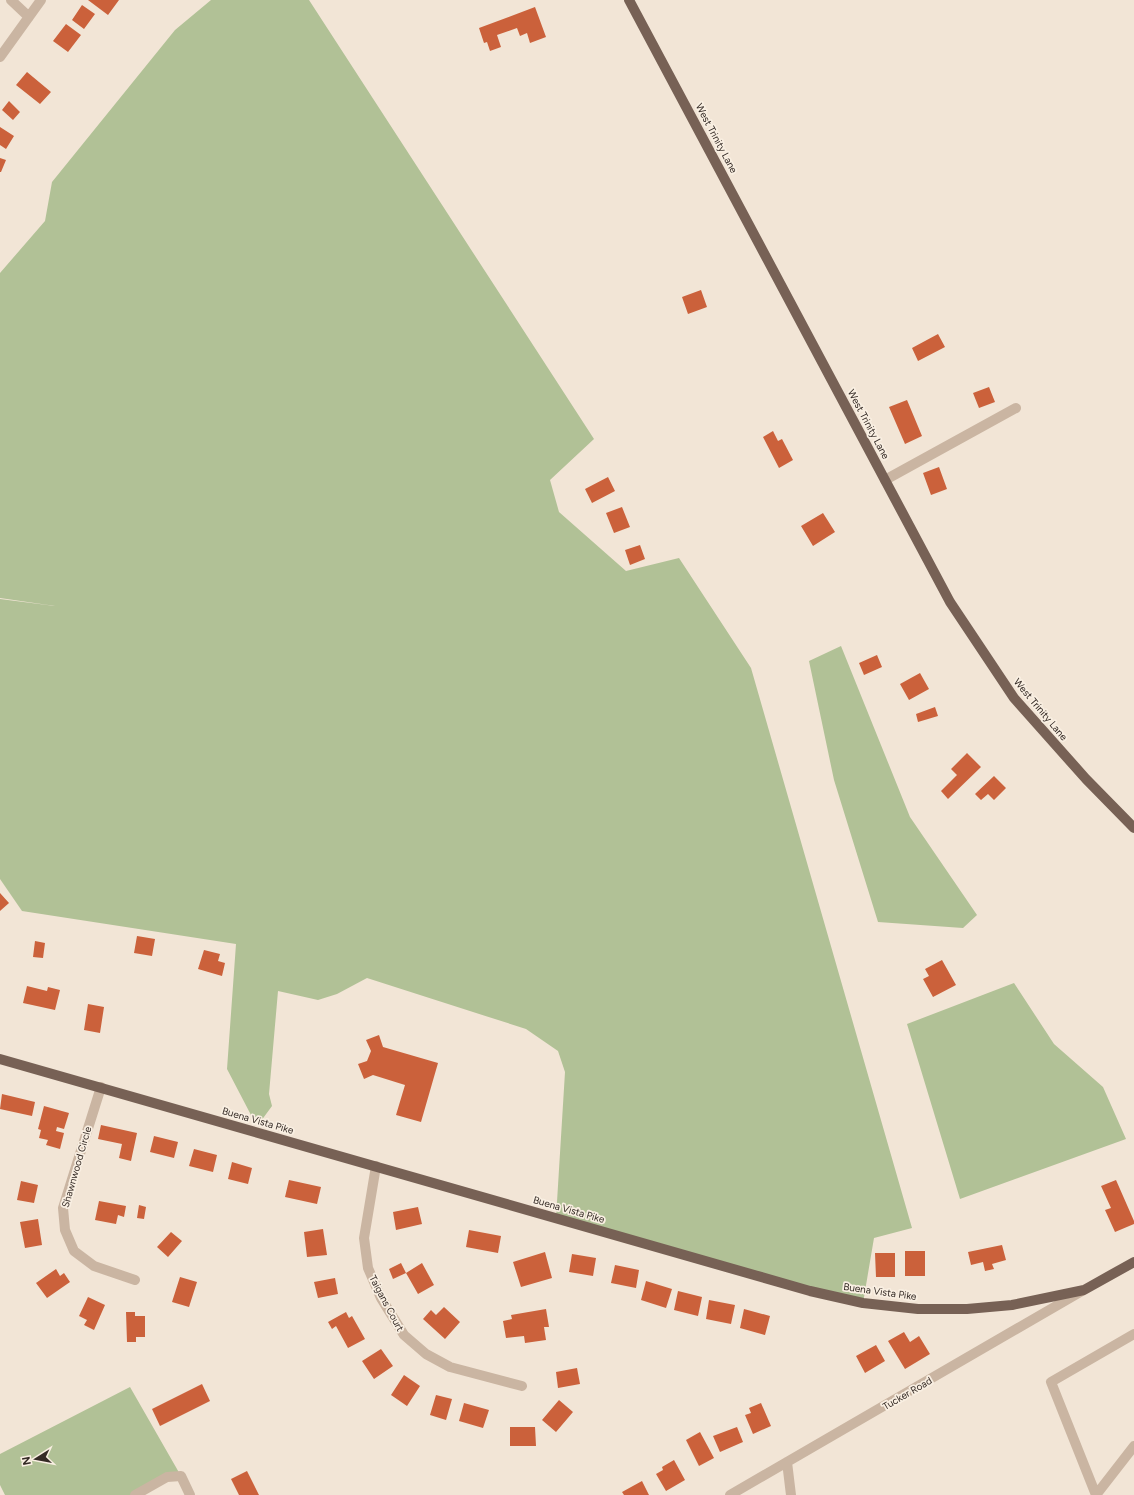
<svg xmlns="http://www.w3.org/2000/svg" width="1134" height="1495" font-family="Figtree,sans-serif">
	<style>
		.green { fill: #b1c196 }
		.building { fill: #cb613b }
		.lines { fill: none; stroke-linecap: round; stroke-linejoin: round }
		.minor { stroke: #cab5a2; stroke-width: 10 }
		.major { stroke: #776155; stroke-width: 10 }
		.labels { text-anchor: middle; stroke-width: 3.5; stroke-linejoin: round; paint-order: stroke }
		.street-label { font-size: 10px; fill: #342a25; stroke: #f9efe2 }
	</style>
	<rect width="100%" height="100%" fill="#f2e5d6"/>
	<path class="green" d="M211,0H309L594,439L550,480L559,512L626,571L679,558L751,668L912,1228L874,1238L863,1303L556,1218L565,1072L558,1051L526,1029L367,978L337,994L318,1000L278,991L269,1094L272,1106L261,1121L251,1115L227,1069L236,944L22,911L0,879V599L55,606L0,598V273L45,221L52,182L175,30Z
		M841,646L910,817L977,915L963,928L878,922L834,780L809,661Z
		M1014,983L1054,1044L1103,1087L1126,1139L960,1199L907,1024Z
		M130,1387L181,1476L135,1495H5L0,1485V1454Z"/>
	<path class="building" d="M88,0H119L108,15Z
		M82,5L95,14L84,29L72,20Z
		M535,7L546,37L530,43L527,33L520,36L517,28L497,35L501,47L490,51L487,42L484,43L479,28Z
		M66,24L81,35L68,52L53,41Z
		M27,72L51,92L40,104L16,85Z
		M9,101L20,112L13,120L2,110Z
		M0,127L14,136L6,149L0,145Z
		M0,158L6,160L1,172H0Z
		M701,290L707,307L688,314L682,297Z
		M938,334L945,347L918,361L912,348Z
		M989,387L995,402L979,408L973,393Z
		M907,400L922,436L905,444L889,407Z
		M773,431L778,441L782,439L793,460L779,468L763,437Z
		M939,467L947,489L931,495L923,473Z
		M608,477L615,491L592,503L585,489Z
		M622,507L630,527L614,533L606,513Z
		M823,513L835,532L813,546L801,526Z
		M640,545L645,559L630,565L625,550Z
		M877,655L882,667L864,675L859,663Z
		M920,673L929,689L909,700L900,684Z
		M935,707L938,716L918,722L916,714Z
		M967,753L981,767L948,799L941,791L957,775L951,769Z
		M994,776L1006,788L994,800L988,794L981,800L975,794Z
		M0,893L9,903L0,911Z
		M137,936L155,939L152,956L134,953Z
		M35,941L45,943L43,958L33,957Z
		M204,950L220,954L218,961L225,963L222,976L198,969Z
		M942,960L956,985L933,997L923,979L929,976L925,969Z
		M27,986L47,991L48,987L60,990L55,1010L23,1003Z
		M88,1004L104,1007L100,1033L84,1030Z
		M379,1035L383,1047L438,1063L421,1122L396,1115L405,1085L373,1075L364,1079L358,1064L367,1061L371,1051L366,1040Z
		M2,1094L35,1102L32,1116L0,1109Z
		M44,1106L69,1113L64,1129L57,1127L56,1131L64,1133L60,1149L46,1145L48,1140L39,1138L41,1130L38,1129Z
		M101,1125L137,1133L131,1161L119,1158L122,1144L98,1139Z
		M154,1136L178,1142L174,1158L150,1152Z
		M194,1149L217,1155L213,1172L189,1166Z
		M232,1162L252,1168L248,1184L228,1179Z
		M289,1180L321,1187L317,1204L285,1197Z
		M1116,1180L1134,1221V1224L1115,1232L1105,1210L1111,1208L1101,1186Z
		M21,1181L38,1185L34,1203L17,1200Z
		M99,1201L126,1206L124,1217L118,1215L116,1224L95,1220Z
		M139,1205L146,1207L144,1219L137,1218Z
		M418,1207L422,1224L396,1230L393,1212Z
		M38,1219L42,1245L25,1248L20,1222Z
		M323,1229L327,1255L307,1257L304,1232Z
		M469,1230L501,1236L498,1253L466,1247Z
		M171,1232L182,1241L168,1257L157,1247Z
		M1002,1245L1006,1260L992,1264L994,1269L985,1271L983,1262L971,1265L968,1252Z
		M905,1251H925V1276H905Z
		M545,1252L552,1278L521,1287L513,1262Z
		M875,1253H895V1277H876Z
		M572,1254L596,1258L593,1276L569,1272Z
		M401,1263L406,1273L393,1279L389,1269Z
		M422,1263L434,1285L418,1294L406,1273Z
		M615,1265L639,1270L636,1288L611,1283Z
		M56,1269L60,1276L64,1273L70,1282L47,1298L36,1283Z
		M180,1277L197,1282L189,1307L172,1302Z
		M335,1278L338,1294L318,1298L314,1282Z
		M646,1281L672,1289L666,1308L641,1300Z
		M678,1291L702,1297L698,1316L674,1310Z
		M88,1297L105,1305L94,1330L84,1325L87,1320L79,1316Z
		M709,1300L735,1305L731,1324L706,1319Z
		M444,1307L460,1322L445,1339L423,1319L431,1310L436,1315Z
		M546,1309L549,1327H544L546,1340L525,1343L524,1336L506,1338L503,1321L512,1319L511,1315Z
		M744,1309L770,1316L765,1335L740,1328Z
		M126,1312H135V1316H145V1337H136V1342H127Z
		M346,1312L349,1318L352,1316L365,1339L348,1348L336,1326L332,1329L328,1322Z
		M904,1332L910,1342L919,1336L930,1354L905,1369L888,1341Z
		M876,1345L885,1361L865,1373L856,1356Z
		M381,1349L393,1366L374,1379L362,1361Z
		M577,1368L580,1384L558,1388L556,1372Z
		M404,1375L420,1386L407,1406L391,1395Z
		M202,1384L210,1401L160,1426L152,1409Z
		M436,1395L452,1399L446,1420L430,1415Z
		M559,1400L573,1412L556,1432L542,1420Z
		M464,1403L489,1410L483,1428L459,1421Z
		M761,1403L771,1426L753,1434L745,1415L751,1413L749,1408Z
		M510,1427H535L536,1446H510Z
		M737,1427L743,1442L720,1452L713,1436Z
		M700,1432L714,1458L699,1466L686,1440Z
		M674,1460L685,1480L666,1491L656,1474L663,1470L662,1467Z
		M247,1471L259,1495H239L231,1479Z
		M642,1481L649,1495H624L622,1492Z"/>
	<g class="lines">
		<path class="minor" d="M11,0L29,17
			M0,57L41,0
			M885,480L1016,408
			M101,1087L63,1208L65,1230L74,1251L94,1266L135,1280
			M376,1166L364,1238L368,1268L381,1298L404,1335L426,1354L450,1367L522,1386
			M1134,1334L1051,1382L1096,1495L1134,1446
			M787,1462L791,1495
			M135,1495L167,1477L181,1476L190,1495
			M730,1495L1082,1291"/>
		<path class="major" d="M629,0L950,602L1014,698L1086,779L1134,828
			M0,1059L810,1291L863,1303L918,1309H967L1012,1305L1084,1290L1134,1262"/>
	</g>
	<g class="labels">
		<g class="street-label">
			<text transform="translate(717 138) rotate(62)" y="4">West Trinity Lane</text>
			<text transform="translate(869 424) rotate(62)" y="4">West Trinity Lane</text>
			<text transform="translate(1041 709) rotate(50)" y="4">West Trinity Lane</text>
			<text transform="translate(258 1120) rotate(16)" y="4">Buena Vista Pike</text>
			<text transform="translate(76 1167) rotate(-74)" y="4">Shawnwood Circle</text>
			<text transform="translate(569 1209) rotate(16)" y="4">Buena Vista Pike</text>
			<text transform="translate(880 1291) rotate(8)" y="4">Buena Vista Pike</text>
			<text transform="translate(387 1303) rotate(62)" y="4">Taigans Court</text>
			<text transform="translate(907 1393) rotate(-30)" y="4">Tucker Road</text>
		</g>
	</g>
	<g transform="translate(36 1459) rotate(259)" stroke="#f9efe2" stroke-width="3" paint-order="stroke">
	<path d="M0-3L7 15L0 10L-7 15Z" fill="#342a25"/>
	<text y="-6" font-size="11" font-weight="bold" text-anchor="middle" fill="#342a25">N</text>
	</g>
</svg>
